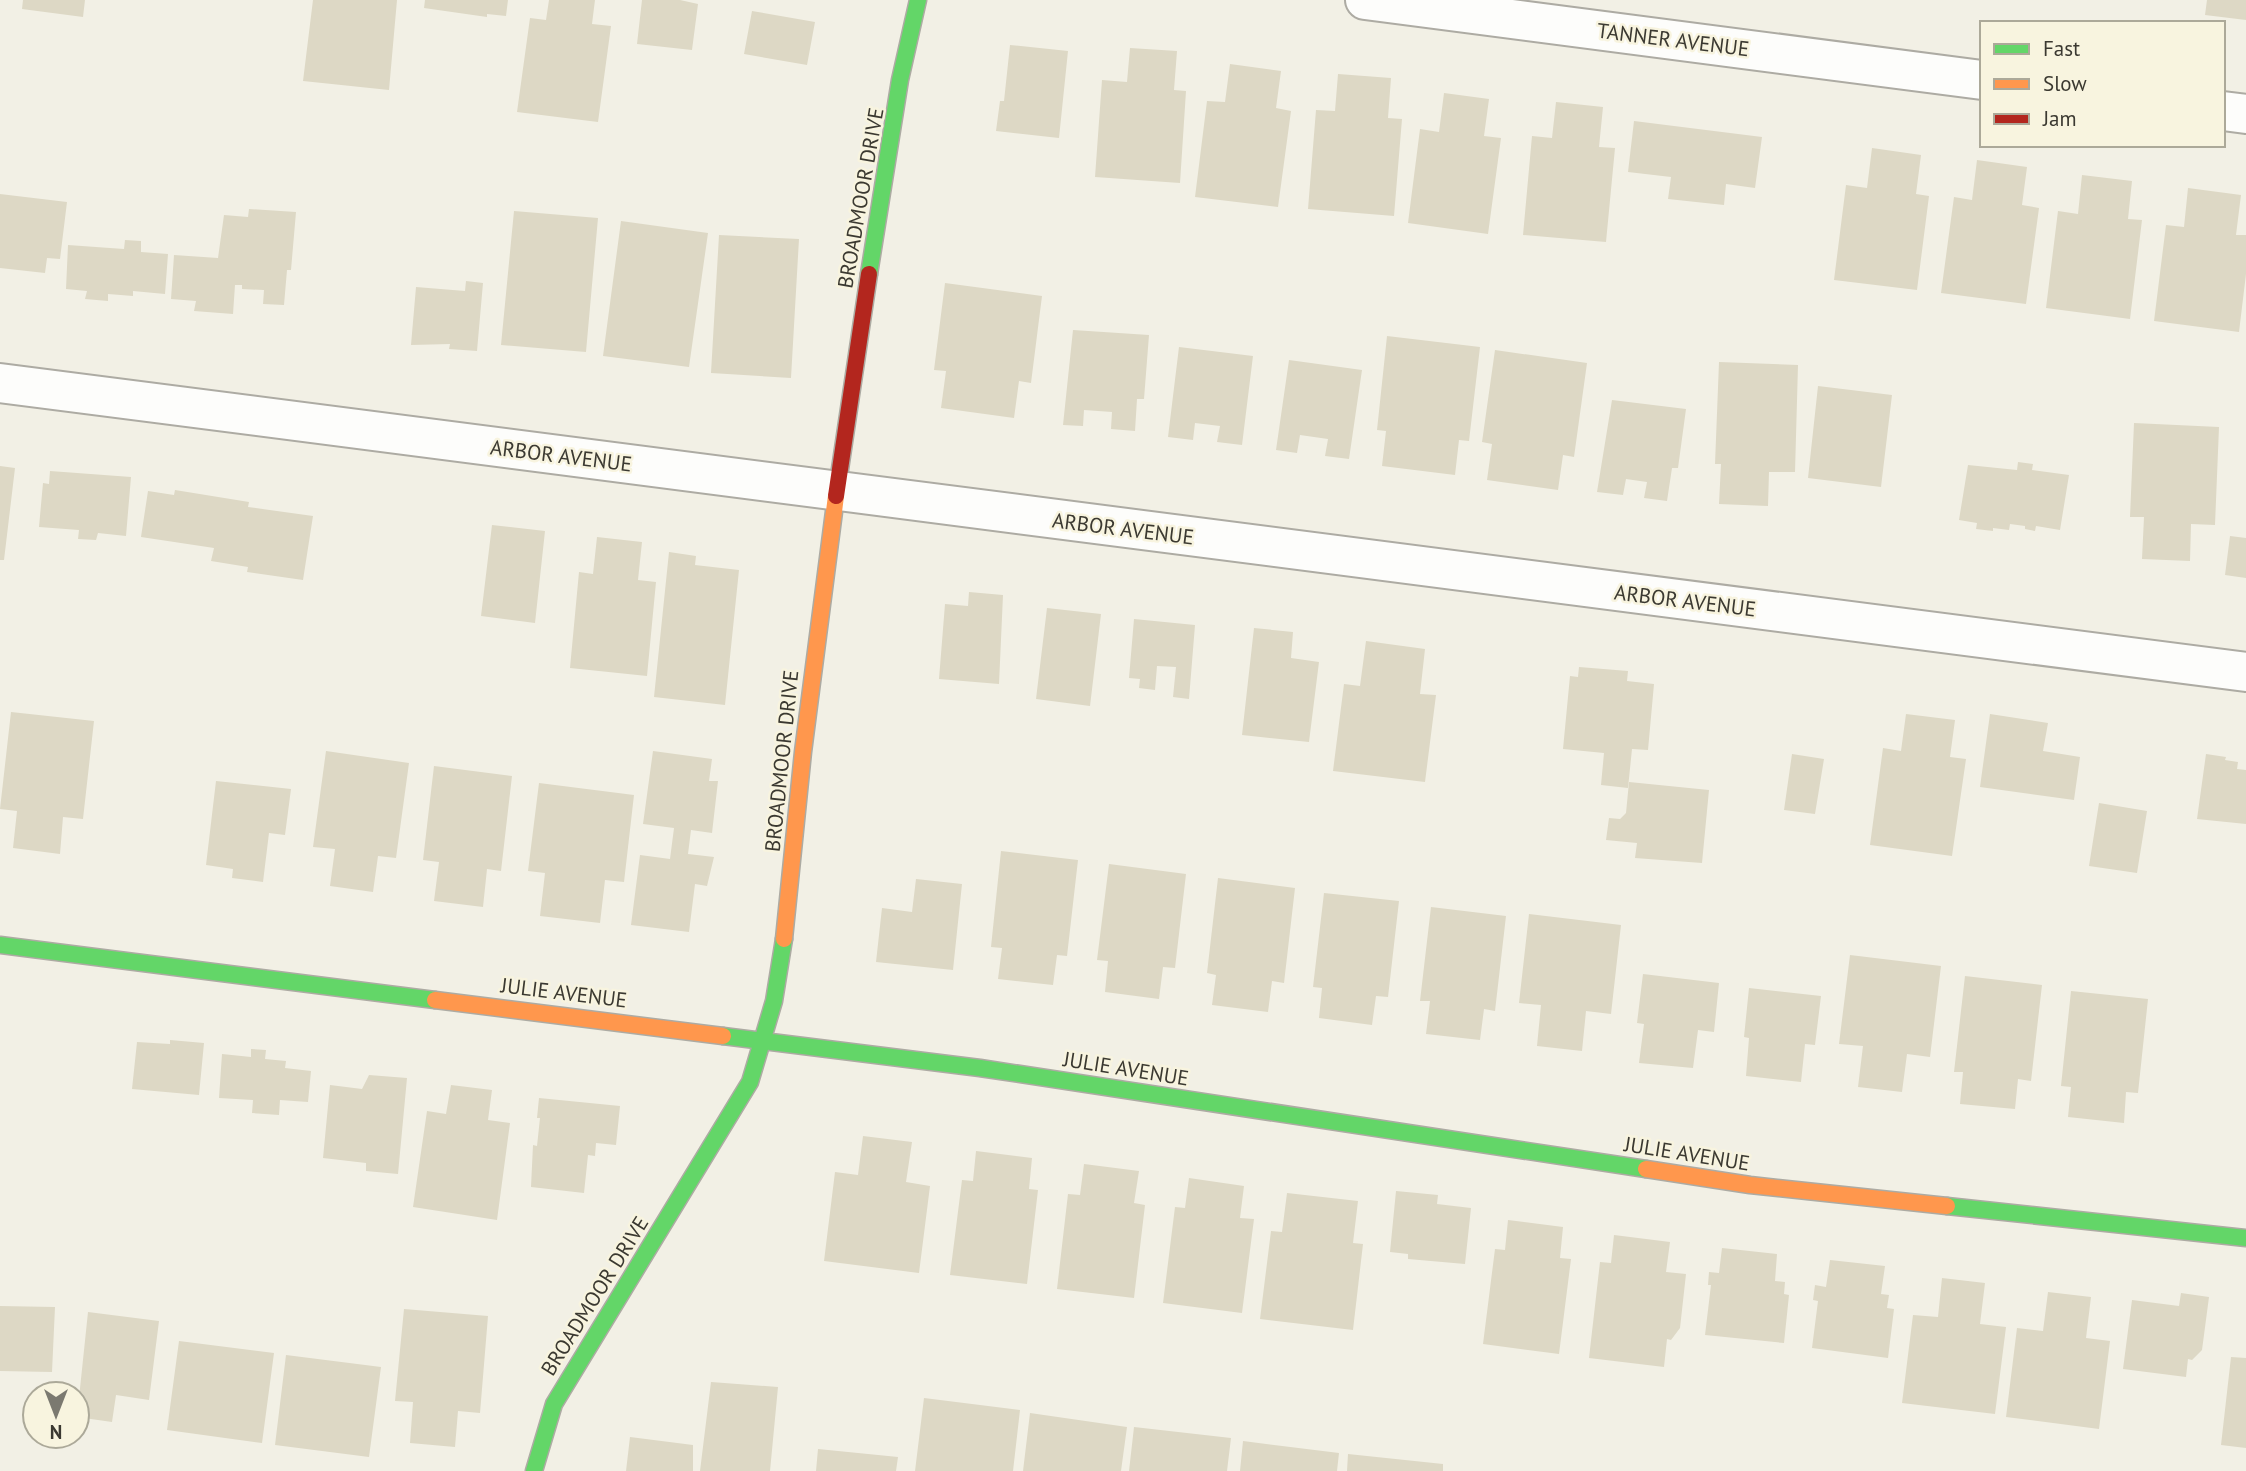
<svg xmlns="http://www.w3.org/2000/svg" width="2246" height="1471" font-family="'PT Sans',sans-serif">
	<style>
		.building { fill: #ddd8c5 }
		.lines { fill: none; stroke-linecap: round; stroke-linejoin: round }
		.street-casing { stroke: #adaba3; stroke-width: 42 }
		.fast-casing { stroke: #adaba3; stroke-width: 19 }
		.slow-casing { stroke: #adaba3; stroke-width: 19 }
		.jam-casing { stroke: #adaba3; stroke-width: 19 }
		.street { stroke: #fdfdfb; stroke-width: 38 }
		.fast { stroke: #63d668; stroke-width: 16 }
		.slow { stroke: #ff974d; stroke-width: 16 }
		.jam { stroke: #b3261e; stroke-width: 16 }
		.labels { text-anchor: middle; stroke-width: 5; stroke-linejoin: round; paint-order: stroke }
		.street-label { font-size: 21px; fill: #3b3931; stroke: #f8f4df }
	</style>
	<rect width="100%" height="100%" fill="#f2f0e5"/>
	<path class="building" d="M23,0H85L83,17L22,9Z
		M313,0H397L389,90L303,81Z
		M425,0H508L506,16L487,14V17L424,8Z
		M549,0H595L592,24L611,26L598,122L517,112L530,18L546,20Z
		M642,0H680L698,4L692,50L637,44Z
		M2207,0H2246V20L2205,15Z
		M752,11L815,22L807,65L744,54Z
		M1010,45L1068,51L1059,138L996,131L1000,101H1004Z
		M1130,48L1177,51L1174,90L1186,91L1180,183L1095,177L1102,80L1127,82Z
		M1230,64L1281,71L1276,108L1291,111L1278,207L1195,197L1207,101L1225,102Z
		M1338,74L1391,78L1388,118L1402,119L1394,216L1308,209L1316,110L1335,111Z
		M1444,93L1489,99L1484,136L1501,138L1488,234L1408,223L1420,129L1439,132Z
		M1556,102L1603,107L1599,147L1615,148L1606,242L1523,235L1532,136L1552,138Z
		M1634,121L1762,137L1755,188L1726,184L1724,205L1668,199L1671,177L1628,172Z
		M1872,148L1921,155L1916,194L1929,196L1917,290L1834,280L1846,185L1867,188Z
		M1977,160L2027,167L2022,205L2039,208L2026,304L1941,293L1954,197L1972,200Z
		M2082,175L2132,181L2128,219L2142,220L2130,319L2046,308L2058,211L2078,214Z
		M2188,188L2241,195L2236,235H2246V274L2239,332L2154,321L2166,225L2184,227Z
		M0,194L67,202L60,259L47,258L45,273L0,268Z
		M249,209L296,212L291,270H287L284,305L263,304L264,290L242,289V285H235L233,314L194,311L196,301L171,299L174,255L218,258L224,215L248,217Z
		M514,211L598,218L586,352L501,345Z
		M621,221L708,233L689,367L603,356Z
		M719,235L799,239L791,378L711,373Z
		M125,240L141,241V252L168,254L165,294L133,291V296L108,294V301L85,299L87,291L66,289L68,245L124,249Z
		M466,281L483,283L477,351L449,349L450,344L411,345L416,287L465,291Z
		M945,283L1042,296L1031,383L1019,381L1014,418L941,408L946,371L934,370Z
		M1073,330L1149,335L1144,399H1137L1135,431L1111,429L1112,412L1084,410L1083,426L1063,425Z
		M1387,336L1480,347L1469,441L1459,440L1455,475L1382,466L1386,431L1377,430Z
		M1179,347L1253,356L1242,445L1217,442L1220,426L1195,423L1193,440L1168,437Z
		M1495,350L1587,363L1574,457L1563,455L1558,490L1487,480L1492,444L1482,442Z
		M1289,360L1362,370L1349,459L1325,456L1328,439L1300,435L1297,453L1276,450Z
		M1719,362L1798,365L1795,472H1769L1768,506L1719,504L1721,464H1715Z
		M1818,386L1892,395L1881,487L1808,478Z
		M1612,400L1686,409L1678,468H1672L1667,501L1644,498L1647,482L1626,479L1623,495L1597,492Z
		M2134,423L2219,427L2215,525L2191,524L2190,561L2142,559L2144,517H2130Z
		M2018,462L2033,464L2032,470L2069,475L2060,530L2036,526L2035,531L2025,529V526L2010,524L2009,530L1993,528V531L1976,529L1977,523L1959,520L1968,465L2017,470Z
		M0,466L15,468L4,560H0Z
		M50,471L131,477L126,536L98,533L96,540L78,539L79,530L39,527L43,483L49,484Z
		M175,490L249,502L248,507L313,516L303,580L247,572L248,567L211,561L214,548L141,537L148,491L174,495Z
		M492,525L545,531L535,623L481,616Z
		M2230,536L2246,538V578L2225,575Z
		M597,537L642,542L638,580L656,582L647,676L570,668L579,572L593,574Z
		M669,552L696,556L695,565L739,570L725,705L654,697Z
		M969,592L1003,595L999,684L939,679L945,604L968,606Z
		M1047,608L1101,614L1090,706L1036,699Z
		M1134,619L1195,625L1189,699L1173,697L1176,667L1157,666L1155,690L1139,688L1140,679L1129,678Z
		M1254,628L1293,632L1291,658L1319,662L1309,742L1242,735Z
		M1366,641L1425,649L1420,694L1436,695L1425,782L1333,771L1344,684L1360,686Z
		M1579,667L1628,671L1627,681L1654,684L1648,750L1632,749L1628,788L1601,785L1604,753L1563,749L1570,676L1578,677Z
		M11,712L94,721L83,819L63,817L60,854L13,848L17,811L0,809Z
		M1906,714L1955,720L1950,757L1966,759L1952,856L1870,845L1883,748L1901,751Z
		M1990,714L2048,723L2043,751L2080,757L2074,800L1980,787Z
		M326,751L409,763L396,858L378,856L373,892L330,886L335,849L313,847Z
		M653,751L712,759L709,781H718L712,833L691,830L688,854L714,857L707,886L695,884L689,932L631,925L640,855L670,859L674,828L643,824Z
		M1792,754L1824,759L1815,814L1784,810Z
		M2206,754L2226,757L2225,760L2238,762L2237,769L2246,770V824L2197,819Z
		M434,766L512,776L501,871L487,869L483,907L434,901L439,862L423,860Z
		M216,781L291,789L285,835L269,833L263,882L232,878L233,869L206,865Z
		M1629,782L1709,790L1702,863L1635,858L1637,843L1606,840L1609,818L1620,819L1626,813Z
		M539,783L634,795L624,882L605,880L600,923L540,916L545,873L528,871Z
		M2099,803L2147,811L2137,873L2089,866Z
		M1001,851L1078,860L1067,956L1057,955L1053,985L998,979L1002,948L991,947Z
		M1109,864L1186,874L1175,968L1163,967L1159,999L1105,992L1108,961L1097,960Z
		M1218,878L1295,888L1284,983L1272,981L1268,1012L1212,1005L1216,975L1207,973Z
		M916,879L962,884L953,970L876,962L882,908L912,912Z
		M1324,893L1399,901L1388,997L1376,996L1372,1025L1319,1018L1322,988L1313,987Z
		M1431,907L1506,916L1495,1011L1484,1009L1480,1040L1426,1034L1430,1001H1420Z
		M1529,914L1621,925L1611,1014L1586,1011L1582,1051L1537,1046L1541,1005L1519,1003Z
		M1850,955L1941,966L1930,1057L1907,1054L1902,1092L1858,1087L1863,1046L1839,1044Z
		M1643,974L1719,983L1714,1032L1698,1030L1693,1068L1639,1063L1644,1024L1637,1023Z
		M1965,976L2042,985L2031,1081L2018,1079L2015,1109L1960,1104L1963,1072H1954Z
		M1749,988L1821,996L1815,1045L1805,1044L1801,1082L1746,1076L1749,1038L1744,1037Z
		M2071,991L2148,999L2138,1093L2126,1092L2124,1123L2068,1117L2071,1087L2061,1086Z
		M170,1040L204,1043L199,1095L132,1089L137,1042L170,1044Z
		M251,1049L266,1050L265,1059L286,1061L285,1068L311,1071L308,1102L280,1100L279,1115L252,1113L253,1100L219,1098L222,1054L251,1057Z
		M369,1075L407,1078L398,1174L366,1171V1163L323,1158L330,1085L362,1089Z
		M451,1085L492,1090L488,1120L510,1123L497,1220L413,1207L427,1111L446,1114Z
		M539,1098L620,1106L616,1145L596,1143L595,1156L588,1155L584,1193L531,1187L533,1145L537,1146L540,1118H537Z
		M863,1136L912,1142L906,1182L930,1186L919,1273L824,1261L835,1172L858,1175Z
		M976,1151L1032,1158L1029,1189L1038,1190L1027,1284L950,1275L962,1180L973,1181Z
		M1084,1164L1139,1171L1134,1203L1145,1205L1134,1298L1057,1289L1068,1194L1080,1195Z
		M1189,1178L1244,1186L1240,1218L1254,1219L1242,1313L1163,1303L1175,1207L1185,1208Z
		M1396,1191L1438,1195L1437,1204L1471,1208L1465,1264L1408,1259V1254L1390,1252Z
		M1287,1193L1358,1201L1353,1243L1363,1244L1353,1330L1260,1319L1271,1231L1282,1232Z
		M1508,1220L1563,1227L1560,1258L1571,1259L1559,1354L1483,1344L1495,1249L1505,1250Z
		M1614,1235L1670,1242L1666,1272L1686,1274L1680,1328L1671,1340L1667,1339L1664,1367L1589,1358L1600,1262L1611,1263Z
		M1722,1248L1777,1254L1775,1281L1785,1282L1784,1294L1789,1295L1784,1343L1705,1335L1711,1285H1708L1709,1272L1719,1273Z
		M1830,1260L1885,1266L1881,1294L1889,1295L1887,1308L1894,1309L1888,1358L1812,1348L1818,1301L1813,1300L1815,1285L1826,1287Z
		M1942,1278L1985,1283L1980,1324L2006,1327L1995,1414L1902,1403L1913,1315L1938,1317Z
		M2048,1292L2091,1297L2086,1338L2110,1341L2099,1429L2006,1417L2017,1328L2043,1331Z
		M2181,1293L2209,1297L2202,1350L2192,1360L2188,1359L2186,1377L2123,1369L2132,1300L2179,1306Z
		M0,1306L55,1307L52,1372L0,1371Z
		M404,1309L488,1316L480,1413L458,1411L455,1447L410,1443L413,1402L395,1401Z
		M88,1312L159,1321L149,1400L116,1395L112,1422L77,1417Z
		M179,1341L274,1353L262,1443L167,1430Z
		M286,1355L381,1367L369,1457L275,1445Z
		M2231,1357L2246,1358V1448L2221,1445Z
		M711,1382L778,1387L770,1471H700Z
		M924,1398L1020,1410L1013,1471H915Z
		M1030,1413L1127,1427L1121,1471H1023Z
		M1134,1427L1231,1438L1227,1471H1129Z
		M630,1437L693,1445V1471H626Z
		M1243,1441L1339,1453L1337,1471H1240Z
		M818,1449L898,1457L896,1471H816Z
		M1348,1454L1443,1464V1471H1347Z"/>
	<g class="lines">
		<g class="street-casing">
			<path id="street" d="M1365,0L1982,80
				M2223,111L2246,114
				M0,383L2246,672"/>
		</g>
		<g class="fast-casing">
			<path id="fast" d="M869,274L900,80L918,0
				M0,945L435,1000
				M723,1036L980,1068L1646,1169
				M1947,1206L2246,1238
				M534,1471L554,1404L750,1082L774,1001L784,939"/>
		</g>
		<g class="slow-casing">
			<path id="slow" d="M784,939L803,752L836,496
				M435,1000L723,1036
				M1646,1169L1750,1185L1947,1206"/>
		</g>
		<g class="jam-casing">
			<path id="jam" d="M836,496L869,274"/>
		</g>
		<use href="#street" class="street"/>
		<use href="#fast" class="fast"/>
		<use href="#slow" class="slow"/>
		<use href="#jam" class="jam"/>
	</g>
	<g class="labels">
		<g class="street-label">
			<text transform="translate(1673 40) rotate(7)" y="7">TANNER AVENUE</text>
			<text transform="translate(861 198) rotate(-80)" y="7">BROADMOOR DRIVE</text>
			<text transform="translate(561 456) rotate(7)" y="7">ARBOR AVENUE</text>
			<text transform="translate(1123 529) rotate(7)" y="7">ARBOR AVENUE</text>
			<text transform="translate(1685 601) rotate(7)" y="7">ARBOR AVENUE</text>
			<text transform="translate(782 761) rotate(-84)" y="7">BROADMOOR DRIVE</text>
			<text transform="translate(564 993) rotate(7)" y="7">JULIE AVENUE</text>
			<text transform="translate(1126 1069) rotate(9)" y="7">JULIE AVENUE</text>
			<text transform="translate(1687 1154) rotate(9)" y="7">JULIE AVENUE</text>
			<text transform="translate(595 1296) rotate(-58)" y="7">BROADMOOR DRIVE</text>
		</g>
	</g>
	<rect x="1980" y="21" width="245" height="126" fill="#f8f4df" stroke="#aca999" stroke-width="2"/>
	<rect x="1994" y="44" width="35" height="10" fill="#63d668" stroke="#aca999" stroke-width="2"/>
	<text x="2043" y="56" font-size="21" fill="#3b3931">Fast</text>
	<rect x="1994" y="79" width="35" height="10" fill="#ff974d" stroke="#aca999" stroke-width="2"/>
	<text x="2043" y="91" font-size="21" fill="#3b3931">Slow</text>
	<rect x="1994" y="114" width="35" height="10" fill="#b3261e" stroke="#aca999" stroke-width="2"/>
	<text x="2043" y="126" font-size="21" fill="#3b3931">Jam</text>
	<g transform="translate(56 1415) rotate(180)"><circle r="33" fill="#f8f4df" stroke="#aca999" stroke-width="2"/>
	<path d="M0-5L12 26L0 18L-12 26Z" fill="#7b7970"/>
	<text y="-10" font-size="19" font-weight="bold" text-anchor="middle" fill="#3b3931">N</text>
	</g>
</svg>
